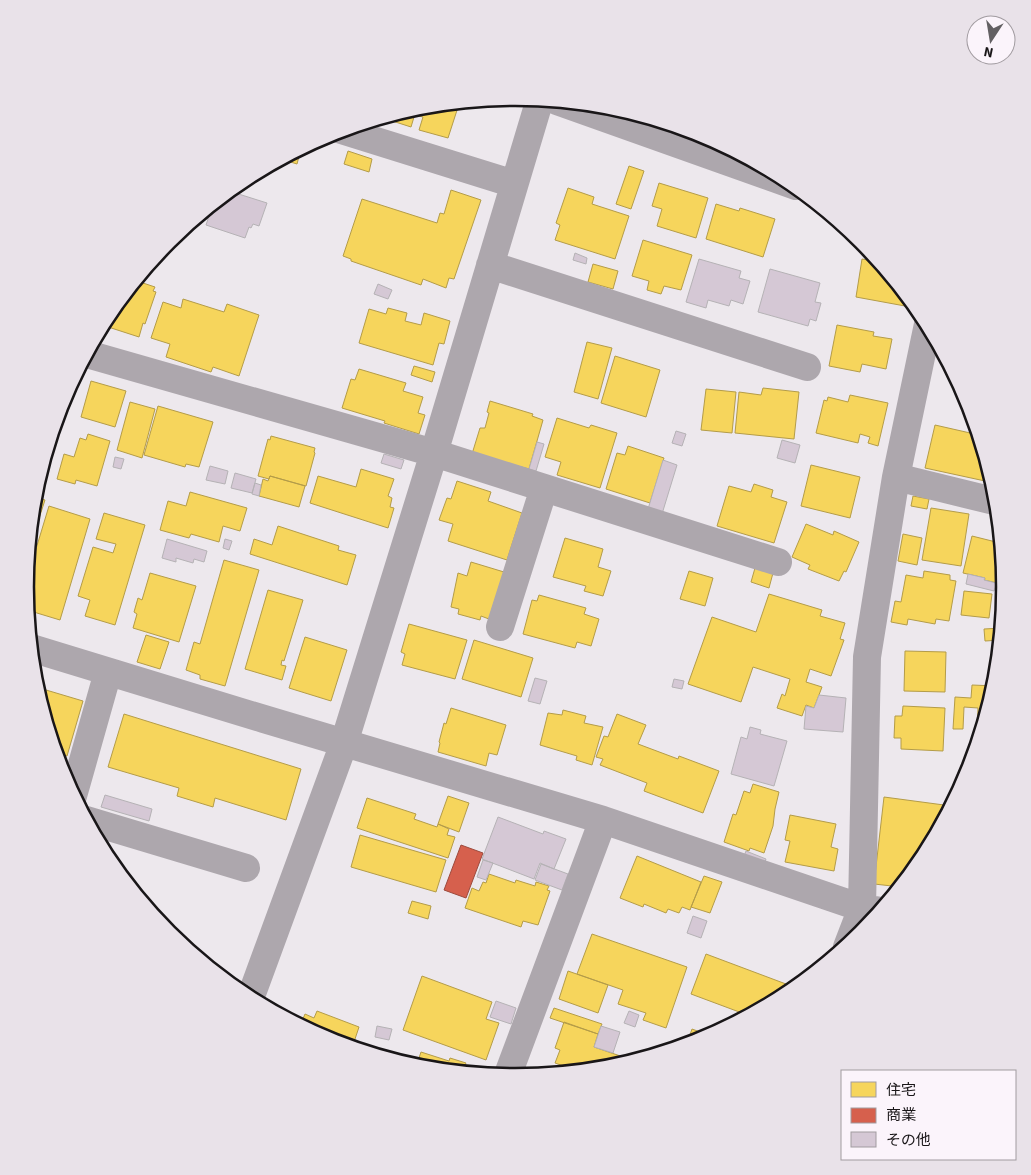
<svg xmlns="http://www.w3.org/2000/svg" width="1031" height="1175" font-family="'Source Sans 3','Noto Sans JP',sans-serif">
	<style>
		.homes { fill: #f6d55c; stroke: #b49c48 }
		.shops { fill: #d6604d; stroke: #9d4a3d }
		.building { fill: #d5c8d5; stroke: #b5b2b5 }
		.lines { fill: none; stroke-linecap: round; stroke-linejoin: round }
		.minor { stroke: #ada7ad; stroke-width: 28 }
		.rim { fill: none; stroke: #191618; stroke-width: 2.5 }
	</style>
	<rect width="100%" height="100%" fill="#ede8ed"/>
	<path class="homes" d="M455,103L459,104L448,138L419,130L423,117L415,115L417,107Z
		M417,107L411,127L383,118Z
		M631,112L703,134L720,143Z
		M301,149L297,164L281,159Z
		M348,151L372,159L369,172L344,164Z
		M629,166L644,171L631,209L616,204Z
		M659,183L708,198L696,238L657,226L662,209L652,206Z
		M568,188L594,197L592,204L629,216L615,259L555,240L560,225L556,223Z
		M451,190L481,200L454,279L449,278L446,288L423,279L421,285L351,261V259L343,256L362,199L437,223L440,213L444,214Z
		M716,204L739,211L740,208L775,219L763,257L706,239Z
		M643,240L692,255L681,290L664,286L661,294L647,290L649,281L632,276Z
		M862,259L880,262L907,295L905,306L856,297Z
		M593,264L618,271L613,289L588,282Z
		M138,279L141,280L140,282L155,287L153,291L156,292L145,324L143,323L139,337L102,325L108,315Z
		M183,299L224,312L227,304L259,315L239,376L213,367L211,372L166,357L170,344L151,338L163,302L181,308Z
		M388,308L407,313L405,321L421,325L424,313L450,321L444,344L439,343L433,365L359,343L369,309L386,314Z
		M837,325L874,332L873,336L892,339L886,369L862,364L860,372L829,366Z
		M587,342L612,348L598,399L574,392Z
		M615,356L660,370L646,417L601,403Z
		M414,366L435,372L432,382L411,375Z
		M359,369L406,383L403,391L423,397L418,413L425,415L419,434L384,423L385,421L342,408L351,379L355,380Z
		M91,381L126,391L115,427L81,417Z
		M763,388L799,392L794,439L735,433L739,392L761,395Z
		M706,389L736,392L732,433L701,430Z
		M850,395L888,403L878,446L868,443L870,437L860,434L858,443L816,433L824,400L827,401L828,397L848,402Z
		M490,401L533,414L532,416L543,420L529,469L472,454L480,428H485L489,413L487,412Z
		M130,402L155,409L142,458L117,450Z
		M158,406L213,422L199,467L186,464L185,467L144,455Z
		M557,418L589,428L591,425L617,433L600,488L557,475L561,462L545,457Z
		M935,425L979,435L989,466L985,481L925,468Z
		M88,434L110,441L97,486L76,480L75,484L57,479L64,454L74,457L80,438L86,440Z
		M271,436L315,448L314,452L315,453L306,486L270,476L269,479L258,476L268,439L270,440Z
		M628,446L664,458L650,503L606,489L617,453L625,455Z
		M811,465L860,477L850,518L801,506Z
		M361,469L394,479L388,496L392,498L390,507L394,508L388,528L310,503L318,476L356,487Z
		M270,476L305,486L299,507L259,496L263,479L268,481Z
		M457,481L491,492L488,501L522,513L507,560L448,541L453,524L439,520L447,498L451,499Z
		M754,484L773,490L771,497L787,502L774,543L717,526L729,486L751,492Z
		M190,492L247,508L240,531L223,526L219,542L191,534L189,538L160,530L168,501L186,506Z
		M34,496L45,500L33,537L30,536Z
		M913,496L929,499L927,509L911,506Z
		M49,506L90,519L60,620L27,610L26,597L30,583L26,582Z
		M931,508L969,514L961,566L922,560Z
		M104,513L145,525L115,625L85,616L90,600L78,596L93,547L113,553L116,544L96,539Z
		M806,524L833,535L834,531L859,542L846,572L844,571L839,581L808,569L810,565L792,557Z
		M278,526L339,546L338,550L356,555L347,585L250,554L254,539L272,545Z
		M903,534L922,538L917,565L898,561Z
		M998,535L1001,536L1006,585L984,580L985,578L963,573L972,536L996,542Z
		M565,538L603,549L598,567L611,571L603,596L584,591L586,586L553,577Z
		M224,560L259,570L225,686L200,679V675L186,670L194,642L200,644Z
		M471,562L504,572L489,619L481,616L480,620L458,614L459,609L451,607L458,573L467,576Z
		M755,568L773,573L769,588L751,582Z
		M689,571L713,578L705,606L680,599Z
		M924,571L950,575V580L956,581L949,621L936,619L935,624L908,619L907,625L891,622L895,601L901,602L906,575L923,578Z
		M150,573L196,586L179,642L133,628L137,614L134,612L138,598L142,600Z
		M268,590L303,600L284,661L282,660L281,665L286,666L282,680L245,669Z
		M964,591L992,594L989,618L961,615Z
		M769,594L822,610L820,616L845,623L840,639L844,640L831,676L810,669L806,682L822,687L814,708L806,705L802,716L777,708L782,694L785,696L790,679L753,667L741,702L688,684L712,617L756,632Z
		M539,595L586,608L584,614L599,619L591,646L577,642L575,648L523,634L532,600L537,601Z
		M409,624L467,640L455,679L402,665L405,654L401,652Z
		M1002,628L1001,640L985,641L984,629Z
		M146,635L169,642L160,669L137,662Z
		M305,637L347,650L331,701L289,688Z
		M474,640L533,658L521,697L462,679Z
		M905,651L946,652L945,692L904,691Z
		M972,685L996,686L976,752L978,708L964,707L963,729H953L955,697L971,698Z
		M36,687L83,701L67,756L55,753Z
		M903,706L945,708L943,751L901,749V738H894L895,716H902Z
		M451,708L506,725L497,755L489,753L486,766L438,752L440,743L439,742L444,723L446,724Z
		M563,710L586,716L584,723L603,727L592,765L576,760L577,756L540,745L548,713L562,715Z
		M124,714L301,769L286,820L215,798L213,807L177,796L179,788L108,767Z
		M617,714L646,725L638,744L678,759L679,756L719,771L703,813L644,791L647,783L600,765L603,759L596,757L604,736L608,737Z
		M753,784L779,792L775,809L773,826L764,853L750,848L749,851L724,842L733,814L736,815L744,791L750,793Z
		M448,796L469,803L459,832L438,824Z
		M884,797L944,805L942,826L923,860L901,887L874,884Z
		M367,798L416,814L414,819L437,827L438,824L449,829L447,835L455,837L448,858L357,828Z
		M790,815L836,824L831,847L838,849L834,871L785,862L790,841L785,840Z
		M360,835L446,860L436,892L351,867Z
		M637,856L701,882L690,910L682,907L679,913L668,909L666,913L644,904L643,907L620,898Z
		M489,874L515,883L516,880L535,886L536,882L549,886L547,890L550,891L538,925L523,921L521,927L465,908L472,888L479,891L483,882L486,883Z
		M704,876L722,882L710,913L691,907Z
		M412,901L431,906L428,919L408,913Z
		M592,934L687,967L666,1028L643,1020L646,1013L618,1004L623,990L577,974Z
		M706,954L786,984L780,999L750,1016L691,994Z
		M568,971L608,985L598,1013L559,999Z
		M422,976L492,1002L486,1019L499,1023L486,1060L403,1030Z
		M554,1008L602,1024L598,1034L550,1018Z
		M317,1011L359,1027L352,1048L328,1041L300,1026L305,1014L314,1018Z
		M564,1022L598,1034L594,1047L635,1061L611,1069L574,1072L575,1070L555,1063L560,1050L555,1048Z
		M692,1029L711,1036L703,1041L686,1046Z
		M421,1052L449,1061L450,1058L466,1063L464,1067L468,1068L466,1073L416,1067Z"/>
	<path class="shops" d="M461,845L483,853L466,898L444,890Z"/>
	<path class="building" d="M229,191L267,203L259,226L253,224L251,228L249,227L245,238L206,225L213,204Z
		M575,253L587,258L586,264L573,260Z
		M699,259L741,271L739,278L750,281L743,304L731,300L729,306L708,300L706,308L686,302Z
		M770,269L820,283L815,302L821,303L816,321L810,319L808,326L758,312Z
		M378,284L392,290L388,299L374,294Z
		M676,431L686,434L682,446L672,443Z
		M782,440L800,445L795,463L777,458Z
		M537,442L544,444L536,471L529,469Z
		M384,454L404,460L401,469L381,463Z
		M115,457L124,459L121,469L113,467Z
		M663,460L677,465L662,514L648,509Z
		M210,466L228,471L225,484L206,480Z
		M235,473L256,479L252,493L231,488Z
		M255,483L261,485L259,496L252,494Z
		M167,539L207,551L204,562L194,559L193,563L176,558V562L162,558Z
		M225,539L232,541L229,550L223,548Z
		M968,574L985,578L984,580L996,583L994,591L966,584Z
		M535,678L547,681L540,704L528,701Z
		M674,679L684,681L682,689L672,687Z
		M819,695L846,698L843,732L804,729L806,706L814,708Z
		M750,727L761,730L760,734L787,741L774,786L731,774L741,737L747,739Z
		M105,795L152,809L149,821L101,807Z
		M498,817L543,834L544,831L566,839L554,869L540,863L534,879L482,859Z
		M746,851L766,859L765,862L744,856Z
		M483,860L493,863L486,880L477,877Z
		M541,864L568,874L562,890L535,880Z
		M693,916L707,921L701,938L687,933Z
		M496,1001L516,1008L511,1024L490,1017Z
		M629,1011L639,1015L635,1027L624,1023Z
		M377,1026L392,1029L389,1040L375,1037Z
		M601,1026L620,1032L613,1053L594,1047Z"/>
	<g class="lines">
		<path class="minor" d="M557,101L796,186
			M341,130L514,184
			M490,265L807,367
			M87,354L434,453L778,562
			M896,477L998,502
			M500,627L544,488
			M31,648L264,719L603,820L862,908L882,911
			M73,796L108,672
			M86,820L246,868
			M847,947L862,908L867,657L896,477L928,324
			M250,999L344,743L434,453L540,99
			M507,1077L603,820"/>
	</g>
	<path d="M0 0H1031V1175H0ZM34 587a481 481 0 1 1 962 0a481 481 0 1 1-962 0Z" fill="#e9e2e9" fill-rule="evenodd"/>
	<path class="rim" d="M34 587a481 481 0 1 1 962 0a481 481 0 1 1-962 0Z"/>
	<rect x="841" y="1070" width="175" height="90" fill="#fbf4fb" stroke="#a19ba0"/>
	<rect x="851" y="1082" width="25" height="15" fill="#f6d55c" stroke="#a19ba0"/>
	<text x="886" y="1095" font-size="15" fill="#191618">住宅</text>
	<rect x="851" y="1108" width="25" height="15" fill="#d6604d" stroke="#a19ba0"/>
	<text x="886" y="1120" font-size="15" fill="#191618">商業</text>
	<rect x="851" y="1132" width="25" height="15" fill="#d5c8d5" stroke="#a19ba0"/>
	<text x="886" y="1145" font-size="15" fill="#191618">その他</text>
	<g transform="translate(991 40) rotate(192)"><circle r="24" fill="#fbf4fb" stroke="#a19ba0"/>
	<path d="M0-4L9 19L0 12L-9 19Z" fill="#636063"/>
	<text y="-8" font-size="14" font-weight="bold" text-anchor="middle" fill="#191618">N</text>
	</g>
</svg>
